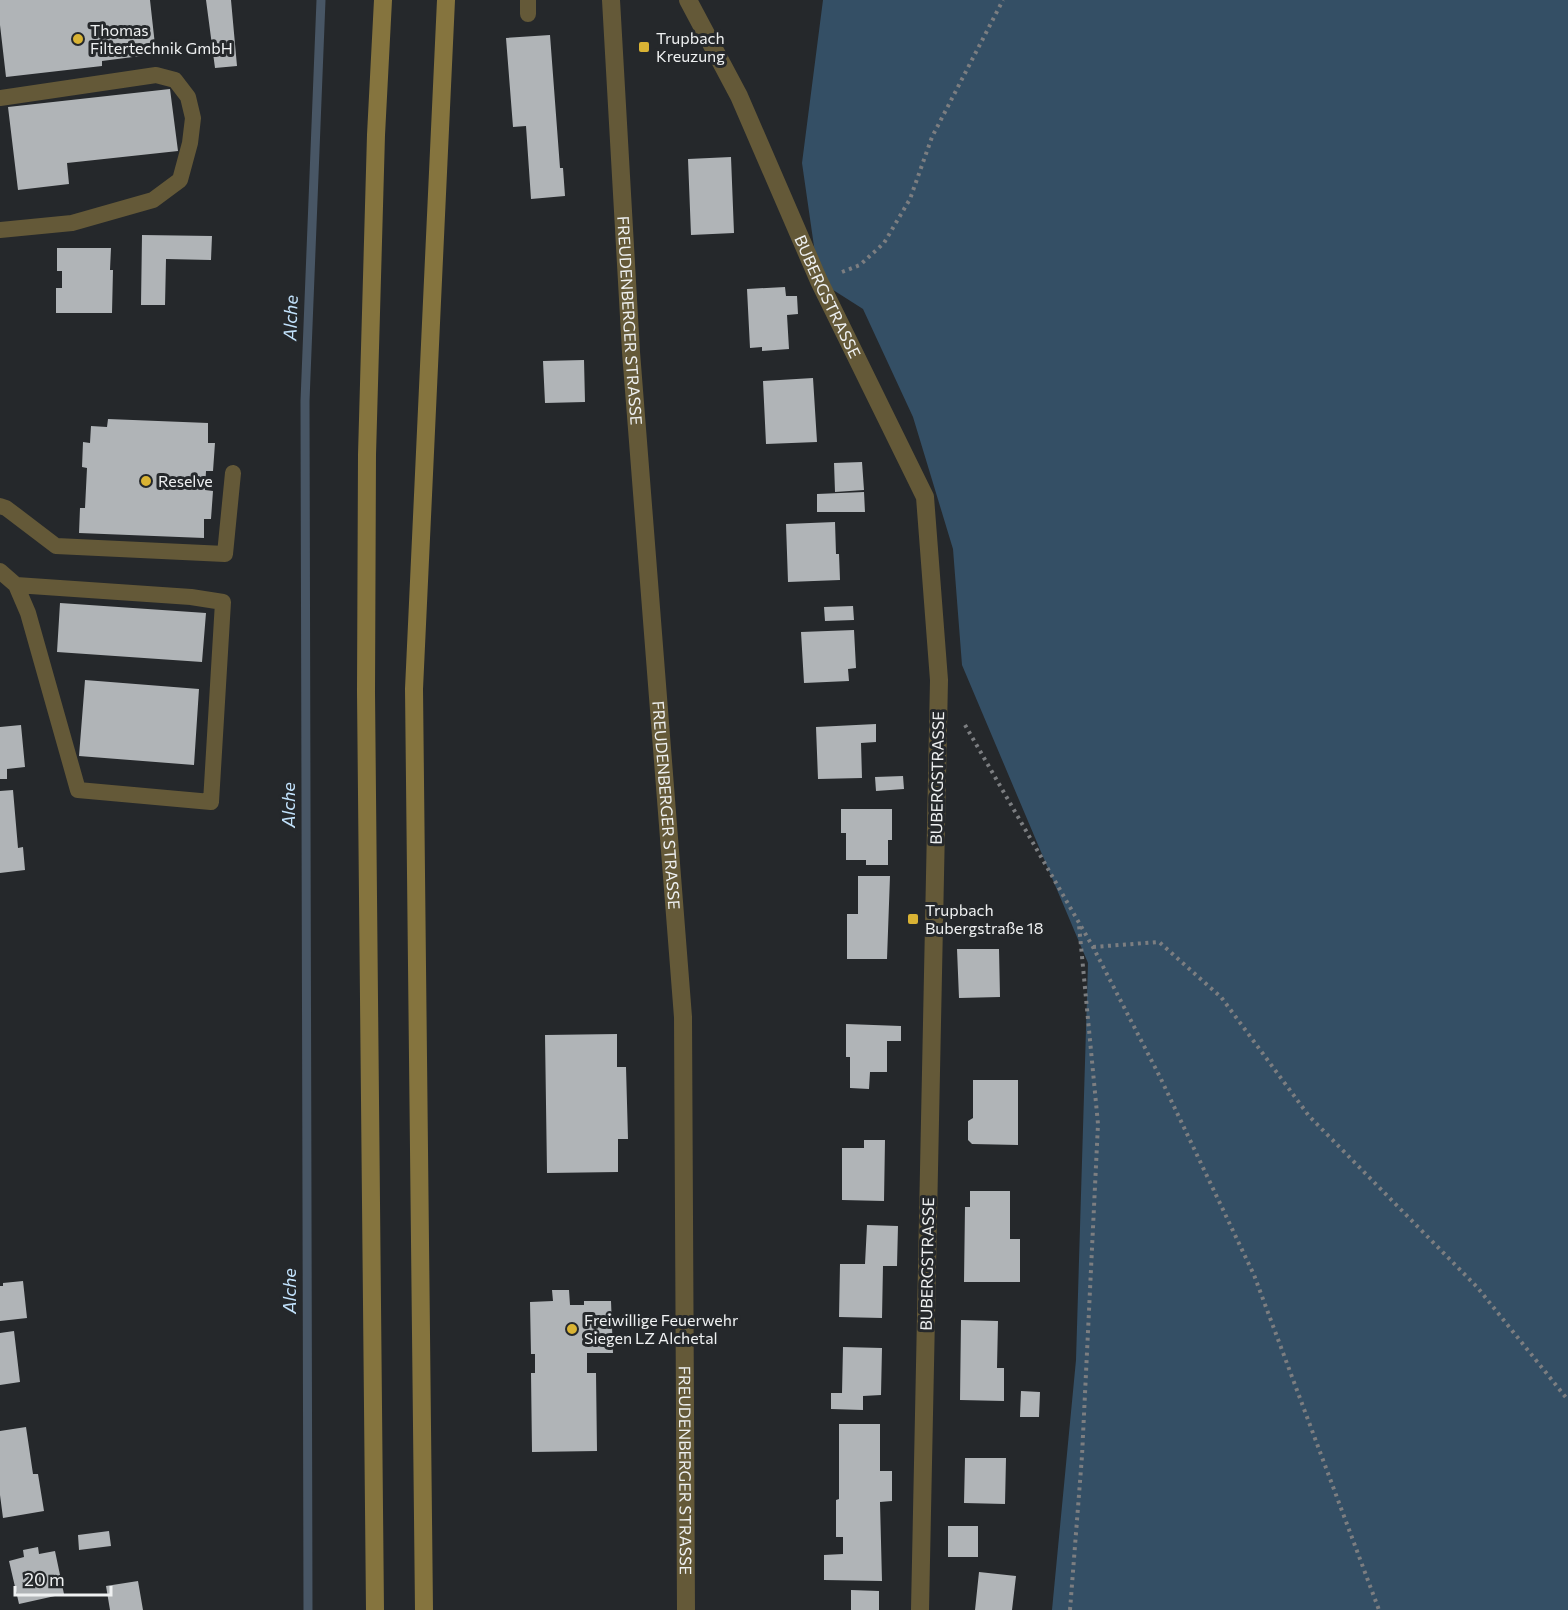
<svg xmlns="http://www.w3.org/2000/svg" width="1568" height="1610" font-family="Commissioner,sans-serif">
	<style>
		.green { fill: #344f65 }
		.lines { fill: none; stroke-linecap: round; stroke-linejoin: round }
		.stream { stroke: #485665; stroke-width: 9 }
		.building { fill: #b0b4b7 }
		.path { stroke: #7c7e81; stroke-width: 4; stroke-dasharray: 3 4.5; stroke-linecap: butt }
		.service { stroke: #645938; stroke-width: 16 }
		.minor { stroke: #645938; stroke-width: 18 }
		.secondary { stroke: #85743e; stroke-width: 18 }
		.poi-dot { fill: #d9b334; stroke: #25282b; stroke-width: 2 }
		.labels { text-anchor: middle; stroke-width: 6; stroke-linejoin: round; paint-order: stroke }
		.poi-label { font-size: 16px; fill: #eff1f2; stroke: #25282b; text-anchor: start }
		.street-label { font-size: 16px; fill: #eff1f2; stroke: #25282b }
		.water-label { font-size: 18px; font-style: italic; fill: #c2e2fc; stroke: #25282b }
	</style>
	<rect width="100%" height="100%" fill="#25282b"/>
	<path class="green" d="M823,0H1568V1610H1052L1076,1360L1088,963L962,665L953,549L913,417L863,309L819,281L802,163Z"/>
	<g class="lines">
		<path class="stream" d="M308,1610L305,401L321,0"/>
	</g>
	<path class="building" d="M0,0H150L156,54L102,61V66L6,77L0,25Z
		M206,0H231L237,66L215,68Z
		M550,35L560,168H563L565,196L531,199L526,126L513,127L506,38Z
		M170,89L178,151L67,163L69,184L18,190L8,107Z
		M731,157L734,233L691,235L688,159Z
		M142,235L212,236L211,260L166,259L165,305H141Z
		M57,248H111L110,270H113L112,313H56V288H62V271H57Z
		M785,287L786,296H797L798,314L787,315L789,349L762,351V347L750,348L747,289Z
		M584,360L585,402L545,403L543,361Z
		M813,378L817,442L766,444L763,381Z
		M108,419L208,423V443H215L213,471H206L205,490L213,491L211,519H204V538L79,533L80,508H85L87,468L82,467L83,442L90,443L91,426L107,427Z
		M862,462L864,490L835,492L834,463Z
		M864,492L865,512H817V494Z
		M835,522L836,554H839L840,580L788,582L786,524Z
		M60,603L206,613L202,662L57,652Z
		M853,606L854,620L825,621L824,607Z
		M854,630L856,668L848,669L849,681L804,683L801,632Z
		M85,680L199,689L194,765L79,756Z
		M876,724V742L861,743L862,778L818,779L816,727Z
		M21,725L25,767L7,769V779H0V727Z
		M903,776L904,789L876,791L875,777Z
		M13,790L18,848L23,847L25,870L0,873V791Z
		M841,809H892V840H888V865H866V860H846V833H841Z
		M858,876H890L887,959H847V914H858Z
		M957,949H999L1000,997L959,998Z
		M846,1024L901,1026V1041H887V1072H870L869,1089L850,1088V1057H846Z
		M617,1034V1067H626L628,1139H618V1172L547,1173L545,1035Z
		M973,1080H1018V1145L972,1144L968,1140V1121L973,1118Z
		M864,1140H885L884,1201L842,1200V1148H864Z
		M970,1191H1010V1239H1020V1282H964L965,1207H970Z
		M867,1225L898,1226L897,1266H883L882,1318L839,1317L840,1264H865Z
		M23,1281L27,1318L0,1321V1286H3V1283Z
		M552,1290H569L570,1305H584V1301H611L613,1353H587V1373H596L597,1451L532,1452L531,1373H535V1354H531L530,1302L553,1301Z
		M961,1320L998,1321L997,1368H1004V1401L960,1400Z
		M14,1331L20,1382L0,1385V1333Z
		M843,1347L882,1348L881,1395L863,1396V1410L831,1409V1393H842Z
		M1021,1391L1040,1392L1039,1417H1020Z
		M839,1424H880V1471H892V1501L880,1502L882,1581L824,1580V1555L843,1554V1537H836V1500L839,1499Z
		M26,1427L33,1474H38L44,1511L3,1518L0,1495V1431Z
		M965,1458H1006L1005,1504L964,1503Z
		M948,1526H978V1557H948Z
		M109,1531L111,1546L79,1550L78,1535Z
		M38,1547L39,1554L55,1551L64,1594L19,1604L9,1561L24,1557L23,1550Z
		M979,1572L1016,1576L1012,1610H975Z
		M138,1581L143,1610H110L106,1586Z
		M851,1590L879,1591V1610H851Z"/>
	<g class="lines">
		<path class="path" d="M842,272L860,265L884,243L910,199L932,137L1003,0
			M965,725L1093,947L1160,1077L1254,1275L1379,1610
			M1093,947L1159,942L1221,997L1309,1116L1477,1287L1568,1400
			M1070,1610L1082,1456L1098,1124L1079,925"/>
		<path class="service" d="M528,14V0
			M0,98L156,75L175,80L188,97L193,118L190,143L180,180L153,200L72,223L0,230
			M0,506L6,508L56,546L225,554L233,473
			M0,571L16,585L28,613L78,790L211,802L223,602L191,597L16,585"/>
		<g class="minor">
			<path id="s1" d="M611,0L631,352L683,1017L686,1610"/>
			<path id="s2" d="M688,0L739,96L819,281L925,497L939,680L920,1610"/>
		</g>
		<path class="secondary" d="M375,1610L366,692L367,455L376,135L383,0
			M424,1610L414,689L446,0"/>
	</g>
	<g class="poi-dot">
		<circle cx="78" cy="39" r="6"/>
		<rect x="638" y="41" width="12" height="12" rx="3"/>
		<circle cx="146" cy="481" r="6"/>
		<rect x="907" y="913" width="12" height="12" rx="3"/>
		<circle cx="572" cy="1329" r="6"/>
	</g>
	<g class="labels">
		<g class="poi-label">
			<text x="90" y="36">Thomas<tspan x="90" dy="18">Filtertechnik GmbH</tspan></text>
			<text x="656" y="44">Trupbach<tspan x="656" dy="18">Kreuzung</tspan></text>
			<text x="158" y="487">Reselve</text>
			<text x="925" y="916">Trupbach<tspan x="925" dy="18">Bubergstraße 18</tspan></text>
			<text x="584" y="1326">Freiwillige Feuerwehr<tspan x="584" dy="18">Siegen LZ Alchetal</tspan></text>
		</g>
		<g class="street-label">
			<text dy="6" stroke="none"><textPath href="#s2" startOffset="328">BUBERGSTRASSE</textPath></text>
			<text dy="6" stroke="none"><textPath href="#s1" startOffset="321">FREUDENBERGER STRASSE</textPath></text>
			<text transform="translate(937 778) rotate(-89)" y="6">BUBERGSTRASSE</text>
			<text dy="6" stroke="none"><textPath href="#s1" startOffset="807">FREUDENBERGER STRASSE</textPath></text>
			<text transform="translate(927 1264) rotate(-89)" y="6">BUBERGSTRASSE</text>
			<text dy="6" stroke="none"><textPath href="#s1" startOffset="1473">FREUDENBERGER STRASSE</textPath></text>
		</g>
		<g class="water-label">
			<text transform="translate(291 318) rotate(-88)" y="6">Alche</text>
			<text transform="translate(289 805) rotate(-90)" y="6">Alche</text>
			<text transform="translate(290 1291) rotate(-90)" y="6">Alche</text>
		</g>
	</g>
	<path d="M15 1586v9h96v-9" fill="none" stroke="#eff1f2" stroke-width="3"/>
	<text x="24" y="1586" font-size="18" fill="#eff1f2" stroke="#25282b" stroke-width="4.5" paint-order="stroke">20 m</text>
</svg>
